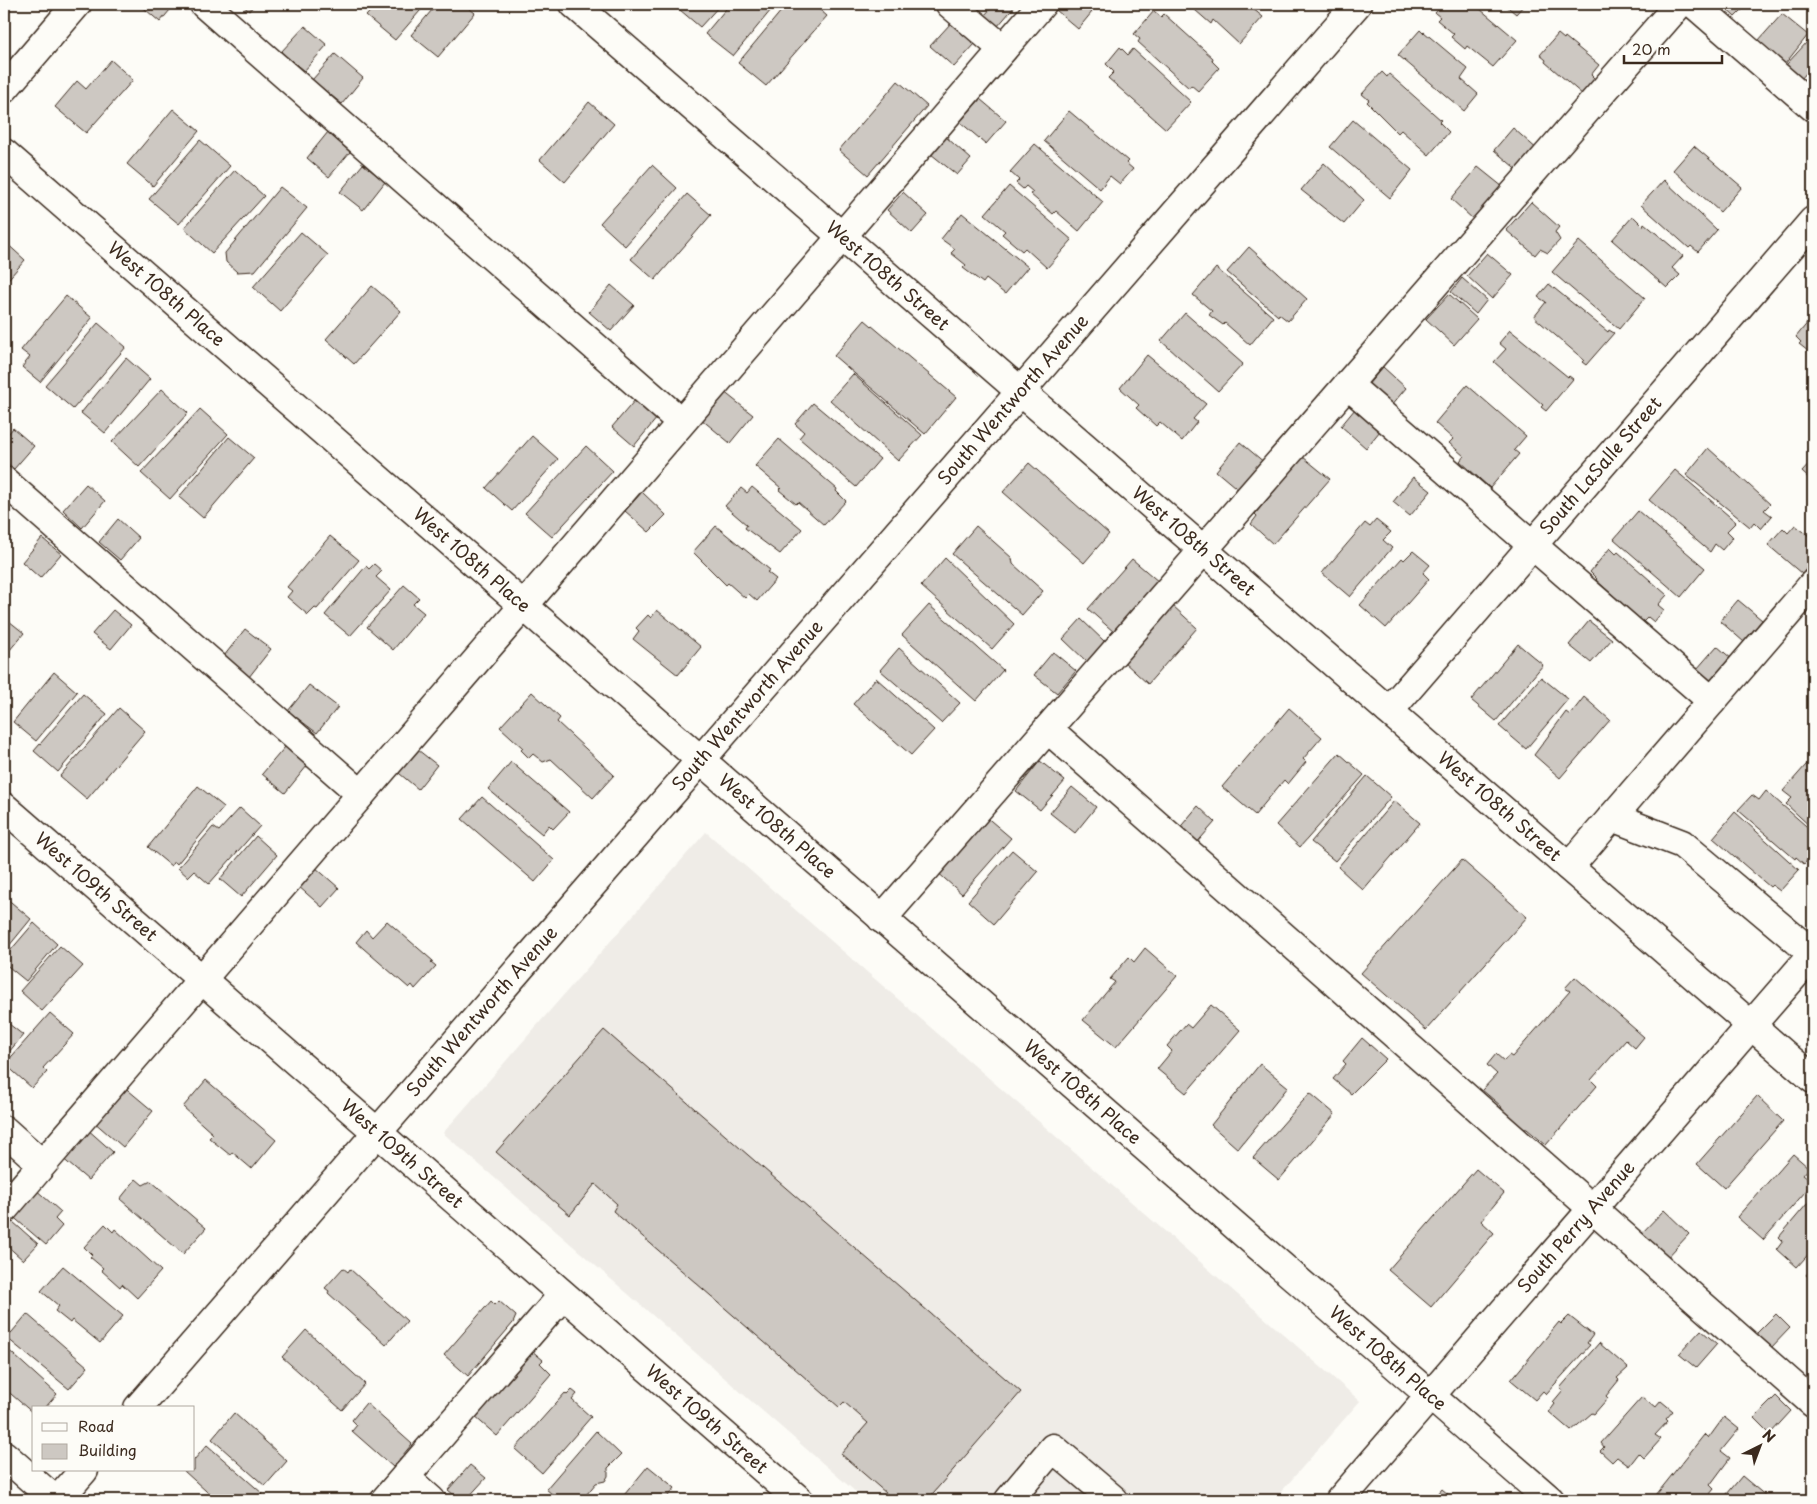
<svg xmlns="http://www.w3.org/2000/svg" width="1817" height="1504" font-family="'Playpen Sans',sans-serif">
	<style>
		.built { fill: #efece7 }
		.building { fill: #cdc8c2; stroke: #3b2a1e }
		.lines { fill: none; stroke-linecap: round; stroke-linejoin: round }
		.minor-casing { stroke: #3b2a1e; stroke-width: 31 }
		.minor { stroke: #fdfcf7; stroke-width: 28 }
		.labels { text-anchor: middle; stroke-width: 4; stroke-linejoin: round; paint-order: stroke }
		.street-label { font-size: 18px; fill: #3b2a1e; stroke: #fdfcf7 }
	</style>
	<rect width="100%" height="100%" fill="#fdfcf7"/>
	<filter id="ink" filterUnits="userSpaceOnUse"><feTurbulence type="fractalNoise" baseFrequency=".02" numOctaves="2"/><feDisplacementMap in="SourceGraphic" scale="10" xChannelSelector="R" yChannelSelector="G"/><feConvolveMatrix kernelMatrix="1 2 1 2 8 2 1 2 1" color-interpolation-filters="sRGB"/></filter>
	<g filter="url(#ink)">
		<path class="built" d="M706,832L1360,1401L1274,1500H865L443,1133Z"/>
		<path class="building" d="M139,4H175L160,22Z
			M241,4H255L249,11Z
			M377,4H426L395,40L366,16Z
			M437,4H464L475,13L438,57L411,35Z
			M673,4H721L700,27Z
			M730,4H776L733,56L705,34Z
			M787,4H813L827,16L766,86L738,63Z
			M995,4L1016,5L997,27L984,16Z
			M1061,4H1081L1092,12L1078,29L1056,10Z
			M1192,4H1247L1263,17L1239,44L1213,20L1211,24L1195,10L1197,8Z
			M1443,4H1474L1517,40L1493,67L1467,46L1465,49L1451,37L1454,34L1437,20L1440,17L1435,13Z
			M1504,4H1525L1516,14Z
			M1721,4H1748L1735,17Z
			M1154,11L1161,17L1164,14L1213,58L1212,61L1219,68L1198,91L1191,85L1189,88L1138,42L1140,39L1134,34Z
			M1782,14L1808,35L1785,64L1758,41Z
			M951,23L975,44L954,67L930,46Z
			M305,26L327,45L304,71L281,52Z
			M1420,30L1423,33L1424,32L1468,69L1461,79L1478,94L1464,111L1398,55Z
			M1558,34L1564,39L1565,37L1599,65L1591,75L1596,80L1583,95L1545,62L1546,60L1540,55Z
			M1807,42L1813,48V65L1801,79L1786,65Z
			M1120,47L1128,55L1133,49L1191,102L1166,129L1108,78L1114,72L1106,64Z
			M335,54L363,78L342,104L312,80Z
			M111,60L133,80L86,133L55,107L77,81L86,89Z
			M1382,72L1387,77L1389,74L1441,120L1439,122L1449,132L1429,155L1401,130L1398,133L1367,102L1369,100L1362,94Z
			M898,81L927,106L868,175L839,150Z
			M980,99L1006,121L986,144L960,122Z
			M589,102L614,124L565,182L540,160Z
			M173,109L199,131L153,186L127,164Z
			M1069,111L1128,161L1126,163L1133,169L1120,184L1110,176L1100,189L1044,141Z
			M1353,120L1412,170L1390,198L1330,147Z
			M1513,128L1539,151L1521,173L1494,150Z
			M328,132L350,152L329,177L307,158Z
			M946,137L971,159L957,175L931,154Z
			M200,140L230,166L179,224L149,199Z
			M1035,144L1103,202L1079,231L1056,211L1053,214L1030,194L1033,192L1026,186L1023,189L1016,183L1019,180L1010,172Z
			M1694,146L1742,187L1720,212L1673,170Z
			M1324,163L1364,200L1344,224L1301,190Z
			M363,164L385,182L363,210L340,192Z
			M652,165L677,188L625,246L600,223Z
			M1478,167L1503,187L1474,220L1451,199Z
			M235,170L264,196L212,253L184,228Z
			M1664,180L1717,230L1698,252L1691,246L1689,248L1641,205Z
			M1009,186L1072,240L1047,268L1025,248L1022,251L1002,234L1005,231L985,214Z
			M280,187L307,208L255,271L237,272L226,262L225,253Z
			M903,192L928,215L912,233L887,210Z
			M687,194L711,215L655,280L631,259Z
			M1531,202L1559,227L1555,232L1560,240L1548,253L1540,249L1535,255L1506,230Z
			M962,213L1028,267L1005,294L986,279L983,283L963,268L966,265L951,253L955,249L941,239Z
			M1633,216L1643,226L1644,223L1683,256L1672,268L1680,275L1667,288L1612,240Z
			M301,232L328,255L280,311L253,287Z
			M4,241L25,260L4,284Z
			M1579,241L1645,298L1619,329L1552,272Z
			M1249,247L1307,299L1288,321L1279,314L1278,316L1227,272Z
			M1487,253L1513,275L1492,299L1467,276Z
			M1216,268L1273,317L1250,345L1225,323L1223,325L1209,315L1212,311L1193,295Z
			M1462,278L1487,300L1476,314L1451,292Z
			M1549,284L1608,332L1609,330L1614,333L1586,365L1582,362L1584,360L1534,317L1546,302L1538,297Z
			M611,285L634,305L611,331L589,312Z
			M372,286L401,311L354,364L326,339Z
			M1449,294L1477,319L1454,345L1426,319Z
			M66,296L92,318L40,382L22,367L30,357L21,350Z
			M1185,313L1243,364L1218,391L1161,341Z
			M1813,316V355L1799,344L1801,342L1796,337Z
			M865,320L956,397L925,434L834,356Z
			M98,323L126,347L73,409L45,385Z
			M1510,330L1568,377L1569,376L1573,379L1546,411L1541,407L1543,405L1494,362L1506,349L1499,343Z
			M1147,355L1206,404L1193,419L1197,422L1182,441L1160,422L1156,426L1136,408L1139,405L1120,388Z
			M126,358L150,379L105,433L81,413Z
			M1383,367L1406,388L1385,413L1361,393Z
			M853,374L922,435L898,461L830,400Z
			M1467,385L1526,436L1514,450L1519,454L1490,488L1460,461L1464,456L1449,443L1453,439L1435,423Z
			M162,389L188,413L139,467L112,442Z
			M723,391L753,415L730,443L701,419Z
			M635,400L657,418L634,446L612,427Z
			M813,403L880,459L856,487L799,438L804,432L795,424Z
			M200,409L228,434L170,499L141,473Z
			M1355,409L1380,431L1366,448L1341,426Z
			M13,428L34,446L14,469L4,460V439Z
			M532,436L558,459L512,511L486,488Z
			M229,437L254,458L203,518L179,497Z
			M779,439L837,489L836,491L846,501L824,525L798,502L796,504L779,490L781,488L755,466Z
			M1240,442L1265,463L1241,492L1216,471Z
			M586,446L613,471L552,537L525,513Z
			M1708,448L1770,504L1764,510L1772,516L1761,529L1754,522L1750,527L1686,475Z
			M1303,457L1330,479L1273,544L1251,524L1257,516L1255,514Z
			M1813,460V482L1802,472Z
			M1029,463L1109,534L1084,563L1003,492Z
			M1675,470L1736,522L1727,531L1733,537L1722,550L1715,544L1710,552L1649,500Z
			M1413,477L1431,491L1410,516L1393,502Z
			M86,484L105,501L82,528L63,510Z
			M752,487L802,529L780,554L745,528L747,525L725,506L741,488L747,493Z
			M642,492L666,515L649,532L625,511Z
			M1638,511L1705,568L1681,597L1614,539Z
			M118,519L139,538L120,560L99,542Z
			M1376,520L1391,532L1383,540L1392,548L1350,597L1322,573L1365,523L1370,527Z
			M1795,525L1813,539V560L1802,574L1768,545L1783,528L1788,533Z
			M716,526L770,570L767,572L776,579L757,601L749,594L745,598L728,583L726,585L693,552Z
			M976,526L1012,558L1013,564L1043,591L1022,615L952,554Z
			M330,536L359,560L317,609L315,608L308,615L287,597L292,591L287,587Z
			M42,538L61,554L40,578L22,562Z
			M1610,548L1616,554L1618,552L1667,595L1658,605L1664,610L1654,622L1648,617L1643,622L1596,580L1597,579L1590,572Z
			M1413,551L1430,565L1423,573L1429,579L1386,628L1360,605L1402,558L1404,560Z
			M945,558L1014,624L992,649L921,586Z
			M1132,559L1159,582L1115,633L1088,609Z
			M374,564L382,571L376,577L391,590L350,636L325,615L366,566L369,569Z
			M404,585L419,598L413,604L424,613L393,650L367,627Z
			M1738,600L1762,620L1744,642L1720,621Z
			M929,605L1003,670L976,701L902,635Z
			M1172,605L1197,628L1148,684L1123,661Z
			M113,610L131,625L111,649L92,634Z
			M657,610L701,647L678,675L633,639L639,631L636,628L648,615L651,618Z
			M4,617L24,633L4,657Z
			M1081,619L1105,642L1087,662L1063,639Z
			M1589,621L1612,639L1591,663L1569,645Z
			M245,629L271,649L249,677L224,656Z
			M1518,644L1543,665L1496,721L1471,700Z
			M1717,646L1733,660L1712,683L1697,669Z
			M899,648L960,703L941,723L880,670Z
			M1053,652L1076,671L1057,693L1034,675Z
			M54,672L77,692L36,741L13,722Z
			M1541,677L1568,699L1526,749L1499,726Z
			M876,678L934,730L911,755L853,704Z
			M309,685L338,707L317,733L288,711Z
			M532,692L560,718L557,722L614,775L593,798L551,759L543,762L533,754L529,758L521,750L523,748L500,727Z
			M83,694L107,714L58,772L34,751Z
			M1584,697L1610,720L1560,778L1534,755L1566,712L1570,715Z
			M119,708L145,731L87,799L60,776Z
			M1289,708L1322,737L1303,759L1306,762L1288,784L1284,780L1255,815L1222,787Z
			M413,746L437,765L418,789L394,769Z
			M285,747L307,766L285,793L262,774Z
			M1339,753L1364,775L1300,847L1276,825Z
			M1813,757V829L1786,804L1792,798L1783,791Z
			M1040,761L1065,781L1040,810L1016,791Z
			M511,762L569,812L553,829L549,825L542,834L488,789Z
			M1367,776L1391,797L1335,861L1311,842Z
			M198,786L224,807L177,864L174,861L171,866L148,847Z
			M1072,787L1096,807L1075,833L1050,813Z
			M1766,791L1813,832V854L1804,864L1796,857L1795,859L1738,810L1752,795L1759,800Z
			M482,797L554,860L535,882L462,819Z
			M1394,801L1420,823L1363,890L1338,867Z
			M1198,806L1215,822L1194,846L1177,831Z
			M240,808L260,826L209,884L194,871L188,877L178,868L213,827L219,831Z
			M1735,812L1799,870L1780,891L1772,885L1770,887L1713,838Z
			M984,815L1011,838L962,894L936,871Z
			M256,836L277,855L241,897L220,879Z
			M1012,850L1038,872L994,924L968,901Z
			M1462,860L1527,917L1426,1030L1361,973Z
			M315,867L339,888L322,907L298,886Z
			M5,897L31,919L4,952V898Z
			M387,921L433,961L431,962L436,966L415,989L412,985L409,988L356,942L366,930L372,937Z
			M34,923L57,944L26,981L4,963V958Z
			M60,946L83,966L42,1011L20,991Z
			M1145,948L1177,976L1116,1047L1083,1020L1115,982L1110,979L1129,957L1134,962Z
			M1575,977L1644,1037L1635,1048L1626,1040L1591,1080L1597,1086L1546,1145L1527,1129L1518,1128L1503,1112L1501,1106L1482,1090L1497,1074L1487,1065L1496,1054L1504,1061L1509,1055L1512,1057L1570,991L1565,988Z
			M1211,1005L1240,1030L1186,1093L1157,1069L1172,1051L1167,1046L1186,1024L1191,1028Z
			M50,1013L74,1034L43,1068L47,1072L32,1088L5,1064Z
			M4,1020L23,1035L4,1058Z
			M604,1030L1021,1392L927,1500H894L841,1454L868,1423L844,1402L839,1407L613,1211L617,1204L595,1184L570,1215L496,1152Z
			M1362,1038L1386,1059L1351,1094L1333,1079L1346,1064L1343,1061Z
			M1260,1064L1288,1087L1238,1149L1211,1125Z
			M206,1080L276,1140L252,1169L232,1152L230,1155L209,1138L213,1134L183,1107Z
			M122,1085L153,1111L123,1147L93,1121Z
			M1310,1093L1335,1114L1279,1180L1253,1158Z
			M1757,1096L1783,1121L1724,1188L1697,1164Z
			M86,1128L113,1152L88,1180L61,1157Z
			M1793,1154L1809,1168L1803,1175L1813,1183L1763,1240L1737,1217Z
			M1476,1169L1504,1193L1481,1221L1494,1233L1431,1307L1388,1270Z
			M136,1179L143,1185L151,1181L206,1228L183,1254L120,1199Z
			M34,1188L61,1212L55,1219L62,1226L46,1245L10,1214Z
			M1813,1197V1249L1797,1267L1777,1249L1783,1241L1779,1237Z
			M1664,1210L1689,1234L1665,1260L1639,1236Z
			M13,1222L38,1244L23,1260L4,1243V1231Z
			M105,1224L113,1232L115,1229L161,1271L137,1298L122,1284L120,1287L101,1270L103,1268L90,1257L92,1255L84,1247Z
			M63,1266L123,1316L100,1343L72,1320L70,1323L55,1311L59,1306L41,1291Z
			M1813,1267V1282L1806,1275Z
			M343,1268L348,1272L350,1269L407,1321L386,1345L328,1293L329,1291L325,1288Z
			M491,1301L495,1305L499,1301L516,1316L513,1323L468,1376L444,1355Z
			M27,1314L88,1367L69,1389L7,1338Z
			M1776,1314L1790,1328L1769,1350L1754,1336Z
			M1569,1316L1593,1335L1587,1343L1590,1345L1546,1394L1543,1391L1535,1400L1511,1380L1559,1322L1561,1324Z
			M306,1330L365,1384L342,1410L282,1357Z
			M1701,1330L1717,1344L1696,1368L1679,1354Z
			M1599,1343L1628,1368L1617,1378L1619,1380L1606,1396L1608,1398L1594,1414L1592,1413L1571,1431L1549,1412L1555,1404L1553,1402L1563,1390L1560,1388Z
			M4,1346L57,1394L45,1408H34V1414L4,1388Z
			M531,1350L543,1360L540,1363L551,1374L497,1436L474,1416Z
			M572,1390L577,1394L572,1400L591,1417L542,1473L515,1449L565,1393L567,1395Z
			M1776,1396L1791,1411L1770,1434L1754,1418Z
			M1642,1397L1655,1408L1661,1401L1673,1411L1666,1419L1668,1421L1655,1435L1661,1439L1644,1458L1639,1453L1629,1466L1617,1457L1612,1462L1600,1451L1604,1447L1601,1443Z
			M366,1403L412,1444L393,1467L352,1431L357,1425L352,1420Z
			M234,1413L287,1461L265,1486L212,1439Z
			M1724,1417L1739,1429L1721,1451L1730,1458L1710,1485L1714,1489L1705,1500H1652L1704,1435L1708,1439Z
			M596,1431L621,1455L608,1468V1476L605,1481L596,1483L582,1500H559L546,1489Z
			M207,1445L263,1494L257,1500H216L184,1471L194,1470V1460Z
			M470,1465L486,1478L466,1500H460L448,1490Z
			M648,1466L675,1488L665,1500H620Z
			M1742,1476L1767,1497L1765,1500H1722Z
			M1442,1489L1455,1500H1433Z
			M506,1493L514,1500H500Z"/>
		<g class="lines">
			<g class="minor-casing">
				<g id="minor">
					<path d="M204,4L681,422"/>
					<path id="s1" d="M574,4L1813,1079"/>
					<path d="M950,4L1003,49"/>
					<path d="M1694,4L1813,107"/>
					<path d="M4,89L77,4"/>
					<path id="s2" d="M4,153L1550,1500"/>
					<path d="M1348,385L1712,701"/>
					<path d="M4,481L361,794"/>
					<path id="s3" d="M1389,711L1813,221"/>
					<path d="M1048,729L1813,1403"/>
					<path id="s4" d="M4,807L799,1500"/>
					<path d="M1612,817L1682,844L1813,954"/>
					<path d="M1569,867L1813,584"/>
					<path d="M882,919L1679,4"/>
					<path d="M4,1130L42,1164"/>
					<path d="M4,1209L1042,4"/>
					<path id="s5" d="M138,1408L1357,4"/>
					<path d="M4,1455L55,1500"/>
					<path d="M405,1477L431,1500"/>
					<path d="M58,1500L84,1470"/>
					<path d="M385,1500L563,1295"/>
					<path d="M1009,1500L1053,1448L1114,1500"/>
					<path id="s6" d="M1340,1500L1813,954"/>
				</g>
			</g>
			<use href="#minor" class="minor"/>
		</g>
	</g>
	<g class="labels">
		<g class="street-label">
			<text dy="6" stroke="none"><textPath href="#s1" startOffset="415">West 108th Street</textPath></text>
			<text dy="6" stroke="none"><textPath href="#s2" startOffset="215">West 108th Place</textPath></text>
			<text dy="6" stroke="none"><textPath href="#s5" startOffset="1335">South Wentworth Avenue</textPath></text>
			<text dy="6" stroke="none"><textPath href="#s3" startOffset="324">South LaSalle Street</textPath></text>
			<text dy="6" stroke="none"><textPath href="#s1" startOffset="820">West 108th Street</textPath></text>
			<text dy="6" stroke="none"><textPath href="#s2" startOffset="620">West 108th Place</textPath></text>
			<text dy="6" stroke="none"><textPath href="#s5" startOffset="930">South Wentworth Avenue</textPath></text>
			<text dy="6" stroke="none"><textPath href="#s1" startOffset="1225">West 108th Street</textPath></text>
			<text dy="6" stroke="none"><textPath href="#s2" startOffset="1025">West 108th Place</textPath></text>
			<text dy="6" stroke="none"><textPath href="#s4" startOffset="122">West 109th Street</textPath></text>
			<text dy="6" stroke="none"><textPath href="#s5" startOffset="525">South Wentworth Avenue</textPath></text>
			<text dy="6" stroke="none"><textPath href="#s2" startOffset="1430">West 108th Place</textPath></text>
			<text dy="6" stroke="none"><textPath href="#s4" startOffset="528">West 109th Street</textPath></text>
			<text dy="6" stroke="none"><textPath href="#s6" startOffset="361">South Perry Avenue</textPath></text>
			<text dy="6" stroke="none"><textPath href="#s2" startOffset="1835">West 108th Place</textPath></text>
			<text dy="6" stroke="none"><textPath href="#s4" startOffset="932">West 109th Street</textPath></text>
		</g>
	</g>
	<rect width="1817" height="1504" fill="none" stroke="#fdfcf7" stroke-width="20"/>
	<rect x="10" y="10" width="1797" height="1484" fill="none" stroke="#3b2a1e" stroke-width="2" filter="url(#ink)"/>
	<rect x="32" y="1406" width="162" height="65" fill="#fdfcf7" stroke="#afa8a0"/>
	<rect x="42" y="1423" width="25" height="8" fill="#fdfcf7" stroke="#afa8a0"/>
	<text x="78" y="1432" font-size="15" fill="#3b2a1e">Road</text>
	<rect x="42" y="1444" width="25" height="15" fill="#cdc8c2" stroke="#afa8a0"/>
	<text x="78" y="1456" font-size="15" fill="#3b2a1e">Building</text>
	<g transform="translate(1760 1446) rotate(42)" stroke="#fdfcf7" stroke-width="4" paint-order="stroke">
	<path d="M0-4L9 19L0 12L-9 19Z" fill="#3b2a1e"/>
	<text y="-8" font-size="14" font-weight="bold" text-anchor="middle" fill="#3b2a1e">N</text>
	</g>
	<path d="M1624 55v8h98v-8" fill="none" stroke="#3b2a1e" stroke-width="2.5"/>
	<text x="1632" y="55" font-size="15" fill="#3b2a1e" stroke="#fdfcf7" stroke-width="4" paint-order="stroke">20 m</text>
</svg>
